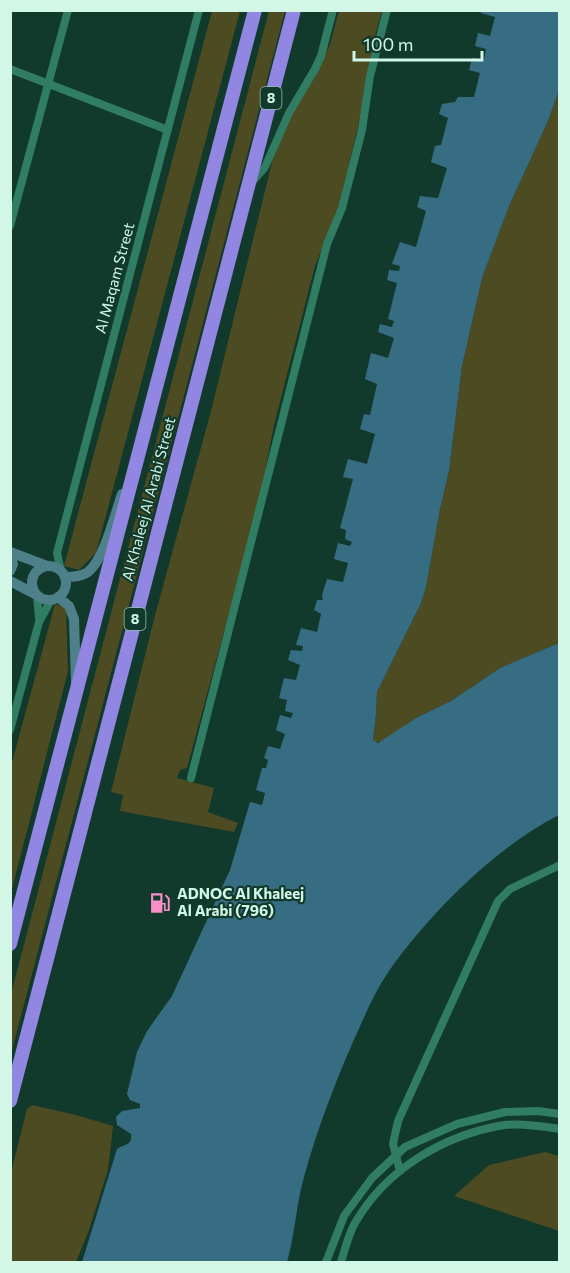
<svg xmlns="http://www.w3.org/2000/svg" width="570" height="1273" font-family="Commissioner,sans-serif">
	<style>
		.green { fill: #4c4b22 }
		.water { fill: #376d83 }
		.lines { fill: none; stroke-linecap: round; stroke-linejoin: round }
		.street { stroke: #307d63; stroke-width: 8 }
		.secondary { stroke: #4d8089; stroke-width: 10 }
		.highway { stroke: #9186e1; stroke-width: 14 }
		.labels { text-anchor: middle; stroke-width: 4.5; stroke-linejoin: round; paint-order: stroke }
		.shield { fill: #113a2c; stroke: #98beaf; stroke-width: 1.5 }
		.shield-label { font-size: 14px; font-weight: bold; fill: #d2f7e7 }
		.street-label { font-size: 15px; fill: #d2f7e7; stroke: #113a2c }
		.poi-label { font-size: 15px; font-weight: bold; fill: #d2f7e7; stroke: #113a2c; text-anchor: start }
	</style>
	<rect width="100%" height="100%" fill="#113a2c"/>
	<path class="green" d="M212,11H240L96,553L79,570L64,566Z
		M269,11H285L11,1054V994Z
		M339,11H382L376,32L362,111L339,205L315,266L274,425L260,498L187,768L180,770L177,778L214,788L208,812L238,823L234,832L120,811L123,795L111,792L154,619L211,411L272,162L284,126L314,78L330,44Z
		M559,90V643L500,668L451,701L416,718L384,740L375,743L373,740L376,714L377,692L421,603L426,587L440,509L449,471L462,366L482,278L509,206L548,121Z
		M55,604L66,607L68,671L11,893V766Z
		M32,1105L76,1115L113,1126L108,1170L89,1230L76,1262H11V1172L27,1109Z
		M545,1152L559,1156V1231L454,1196L489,1165Z"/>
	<path class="water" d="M481,11H559V90L548,121L509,206L482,278L462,366L449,471L440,509L426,587L421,603L377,692L376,714L373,740L378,743L416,718L451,701L500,668L559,643V815C497,846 429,914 389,971C378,987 369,1006 361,1024C339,1072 318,1126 304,1177C296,1205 295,1235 287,1262H82L117,1149C124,1144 133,1146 131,1134L117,1125L116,1117L122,1111L140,1108V1104L130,1100L127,1094L137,1052L147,1031L172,996L230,870L250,802L262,805L265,793L256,790L262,768H266L268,760L264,758L268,746L280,749L285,734L276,730L280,715L291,718L293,713L285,711L287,700L279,698L284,678L296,680L300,665L288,660L291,650L302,651L303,646L296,645L301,628L317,632L321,614L314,610L317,600H323L322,595L327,579L343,582L348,563L334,559L338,543L350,546L352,542L345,539L346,530L340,528L353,479L343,477L348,459L367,464L375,434L360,429L364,414L370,415L377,384L365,379L371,353L388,358L394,338L378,332L380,324L392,327L394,321L388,319L397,283L387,280L389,270L399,271L400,266L392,264L400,242L416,247L426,211L417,207L420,196L438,198L447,168L431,162L435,146L441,145L448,118L439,114L442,104L455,102L458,97H474L480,73L469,70L472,58L484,60L486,49L475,46L478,33L490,36L495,17L481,13Z"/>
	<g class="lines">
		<path class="street" d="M10,69L168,130
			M251,183L265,167L289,113L315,69L321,56L333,10
			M10,226L68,10
			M61,571L57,553L199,10
			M37,596L39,618
			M10,730L39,622L51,600
			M191,778L327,244L342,208L362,130L370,76L387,10
			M400,1171L393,1144L398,1121L498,901L510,889L560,865
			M326,1262L344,1216L372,1178L405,1147L457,1124L505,1112L538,1111L560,1114
			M341,1262C345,1250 348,1235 355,1223C386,1169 444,1135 504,1125C522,1123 542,1126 560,1129"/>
		<path class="secondary" d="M10,552L47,566
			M10,556L13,564L10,571
			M32 583a17 17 0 1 1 34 0a17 17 0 1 1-34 0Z
			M65,577C72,577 81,577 88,572C104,560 115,514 122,494
			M10,581L35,594
			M58,597L69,606L74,619L76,683"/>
		<path class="highway" d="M10,944L255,10
			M10,1101L294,10"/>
	</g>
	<defs>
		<g id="fuel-bare" transform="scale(1.62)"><path d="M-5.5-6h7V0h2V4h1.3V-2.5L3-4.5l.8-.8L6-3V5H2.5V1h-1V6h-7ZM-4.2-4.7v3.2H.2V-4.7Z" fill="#f98fc8" stroke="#113a2c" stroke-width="2.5" paint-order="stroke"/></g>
	</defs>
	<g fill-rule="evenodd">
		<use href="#fuel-bare" x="160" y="903"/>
	</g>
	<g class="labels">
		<g class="shield">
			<rect x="260.5" y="87" width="21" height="22" rx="4.5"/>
			<rect x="124.5" y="608" width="21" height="22" rx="4.5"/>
		</g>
		<g class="shield-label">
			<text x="271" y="103">8</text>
			<text x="135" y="624">8</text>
		</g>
		<g class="street-label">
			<text transform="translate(115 278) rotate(-75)" y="5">Al Maqam Street</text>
			<text transform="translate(149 499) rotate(-75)" y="5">Al Khaleej Al Arabi Street</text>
		</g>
		<g class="poi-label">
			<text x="177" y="899">ADNOC Al Khaleej<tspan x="177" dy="17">Al Arabi (796)</tspan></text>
		</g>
	</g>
	<rect width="570" height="1273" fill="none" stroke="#d2f7e7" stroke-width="24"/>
	<path d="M354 51v9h128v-9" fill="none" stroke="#d2f7e7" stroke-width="3"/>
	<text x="363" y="51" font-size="18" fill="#d2f7e7" stroke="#113a2c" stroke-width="4.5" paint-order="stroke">100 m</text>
</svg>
